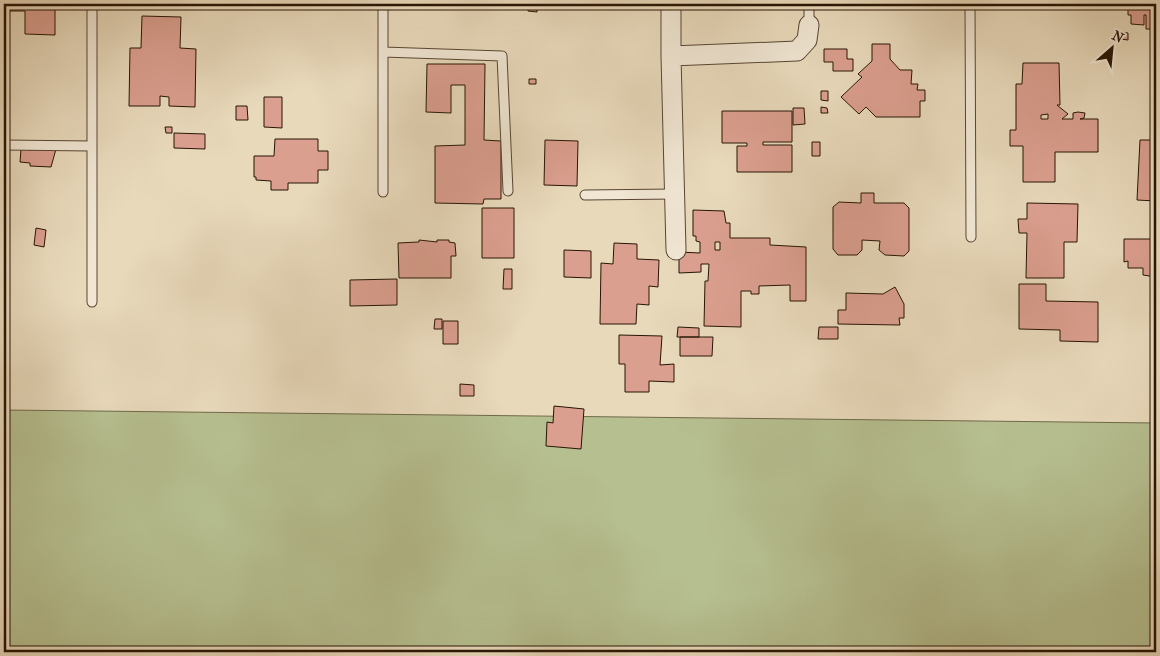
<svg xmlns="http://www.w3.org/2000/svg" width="1160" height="656" font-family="'IM FELL French Canon',serif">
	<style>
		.green { fill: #b6bf90; stroke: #6f6a4a }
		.building { fill: #db9f8f; stroke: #281504; fill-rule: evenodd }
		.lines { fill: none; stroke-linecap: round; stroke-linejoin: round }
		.lane-casing { stroke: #584632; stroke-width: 11 }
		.street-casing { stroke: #584632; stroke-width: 21 }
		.lane { stroke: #f0e6d3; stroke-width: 9 }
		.street { stroke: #f0e6d3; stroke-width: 19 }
	</style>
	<rect width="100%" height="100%" fill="#e8d9bb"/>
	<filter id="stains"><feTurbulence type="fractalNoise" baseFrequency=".004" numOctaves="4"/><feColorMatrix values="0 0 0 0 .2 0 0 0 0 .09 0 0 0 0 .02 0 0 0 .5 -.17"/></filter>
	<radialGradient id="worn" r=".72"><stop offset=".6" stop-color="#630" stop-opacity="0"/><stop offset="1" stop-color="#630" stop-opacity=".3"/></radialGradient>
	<path class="green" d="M4,410L1156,423V652H4Z"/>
	<path class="building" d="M4,4H55V35L25,34V11H4Z
		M528,4H537V12L528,11Z
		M555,4H575L568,7H556Z
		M591,4H614V7L591,8Z
		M1128,4H1156V29H1146V15H1144V25L1131,24V15H1128Z
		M142,16L181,17L180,48L196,49L195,107L169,106V97L160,96V106H129L130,48H141Z
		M1121,32L1128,33V40L1121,39Z
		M872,44H890V59L900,70H912L911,84H918L917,90H925V101H920V117H876L866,107L859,114L841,97L862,77L858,74L872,61Z
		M824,49H847V59H853V71H833V62H824Z
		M1023,63H1059L1060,105H1057L1068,114L1062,119H1073V113L1078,112L1085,113L1084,118L1080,119H1098V152H1055V182H1023V146H1010V130H1016V84H1022ZM1048,114V119H1041V115Z
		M427,64H485L484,140L501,141V199H484L483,204L435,203V146L465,145V85H451V113L426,112Z
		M529,79H536V84H529Z
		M821,91H828V101L821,100Z
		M264,97H282V128L264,127Z
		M236,106H247L248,120H236Z
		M821,107L827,108L828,113H821Z
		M793,108H804L805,124L793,125Z
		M722,111H792V142H763V145H792V172H737V146H747V143H722Z
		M165,127H172V133H166Z
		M174,133L205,134V149L174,148Z
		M275,139H318V151H328V170H318V183H288V190H271V181L256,180V177H254V156H274Z
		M545,140L578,141L577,186L544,185Z
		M1140,140H1156V201L1137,200Z
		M812,142H820V156H812Z
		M31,148L56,149L51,167L30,166V163L20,162L21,149L31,150Z
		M4,160H9V176H4Z
		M861,193H874V203H904L909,208V251L904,256L885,255L879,250L880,241L862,240V250L857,255H838L833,249V207L839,202L861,203Z
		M1027,203L1078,204L1077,242H1064V278H1026L1027,233H1019L1018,219H1027Z
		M482,208H514V258H482Z
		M693,210L724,211L726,223H730V238H770V245L806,247V301H790V285L759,286V294H751V291H741V327L704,326L705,281H708L709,264H701V272L679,273V252L700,253V242L696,241V236H693ZM715,242H720V250H715Z
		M36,228L46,230L44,247L34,245Z
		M1124,239H1156V277L1143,275V268H1128V261L1124,262Z
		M419,240L437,242V240H449V242L455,243L456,256H451V278H399L398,243L419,242Z
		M614,243L637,244V259L659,260L658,287L649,286V305L637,304L636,324H600L601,263L613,264Z
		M564,250L591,251V278L564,277Z
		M504,269H512V289H503Z
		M397,279V305L350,306V280Z
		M1019,284H1046V301L1098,302V342L1060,341V330L1019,329Z
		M895,287L904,304V318H899L900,325L838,324V310H846V293L883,294Z
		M435,319H442V329H434Z
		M443,321H458V344H443Z
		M678,327L699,328V337H677Z
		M819,327H838V339H818Z
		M619,335L662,336L660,365L674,364V382L649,381V392H625V364H619Z
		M680,337H713L712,356H680Z
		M460,384L474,385V396H460Z
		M554,406L584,409L581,449L546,446L547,422L553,423Z"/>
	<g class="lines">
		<g class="lane-casing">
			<path id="lane" d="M92,4V302
				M970,4L971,237
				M809,25V4
				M383,52L502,56L508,191
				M4,145L92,146
				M383,192V4
				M585,195L675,194"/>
		</g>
		<g class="street-casing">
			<path id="street" d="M671,4V56
				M676,250L671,56L797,51L807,40L809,25"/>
		</g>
		<use href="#lane" class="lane"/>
		<use href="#street" class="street"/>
	</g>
	<rect width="1160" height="656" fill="none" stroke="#e8d9bb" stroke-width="20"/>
	<rect x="5" y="5" width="1150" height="646" fill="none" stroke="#281504" stroke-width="2.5"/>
	<rect x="10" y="10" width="1140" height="636" fill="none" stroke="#281504"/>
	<g transform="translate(1112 48) rotate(27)" stroke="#f0e6d3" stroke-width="4" paint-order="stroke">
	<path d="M0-4L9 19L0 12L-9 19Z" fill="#281504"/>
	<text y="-8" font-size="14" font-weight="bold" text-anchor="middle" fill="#281504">N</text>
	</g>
	<rect width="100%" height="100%" filter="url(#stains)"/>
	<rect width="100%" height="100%" fill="url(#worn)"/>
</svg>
